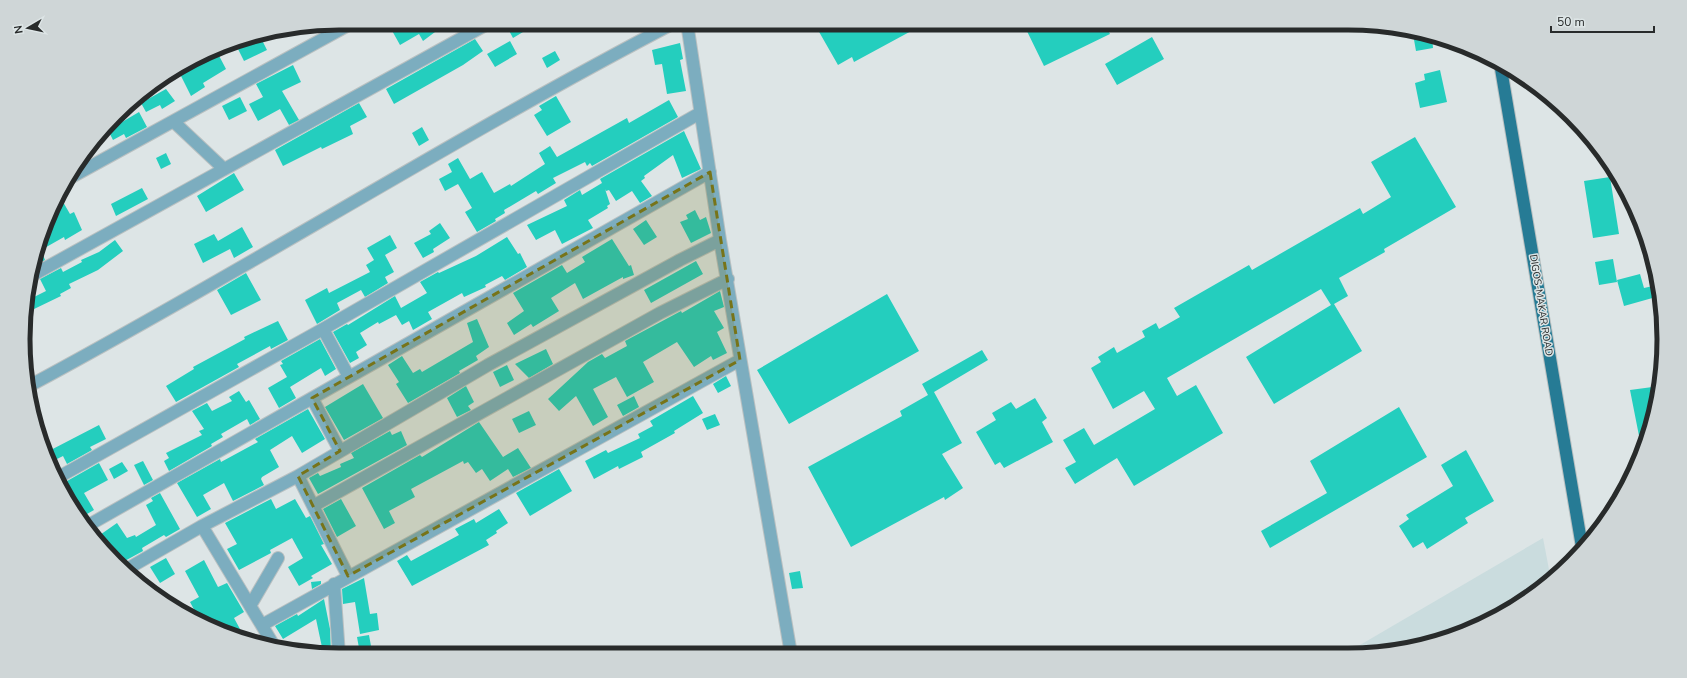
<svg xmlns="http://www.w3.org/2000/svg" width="1687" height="678" font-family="'Nunito Sans',sans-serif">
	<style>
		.built { fill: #cadcde }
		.building { fill: #24cebe }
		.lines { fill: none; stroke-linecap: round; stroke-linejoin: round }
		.minor-casing { stroke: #b9c0c1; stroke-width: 14 }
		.major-casing { stroke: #b9c0c1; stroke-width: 14 }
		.minor { stroke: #7cadbf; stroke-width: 12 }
		.major { stroke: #267b95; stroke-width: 12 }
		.marked { fill: #777419; fill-opacity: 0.2; stroke: #777419; stroke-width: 3; stroke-dasharray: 8 5; stroke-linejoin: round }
		.labels { text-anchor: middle; stroke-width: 3; stroke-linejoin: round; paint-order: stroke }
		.street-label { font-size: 10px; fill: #282b2b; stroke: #dde5e6 }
		.rim { fill: none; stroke: #282b2b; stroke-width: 5 }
	</style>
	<rect width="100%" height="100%" fill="#dde5e6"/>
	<path class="built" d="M1543,538L1551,580L1488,623L1389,652H1348Z"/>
	<path class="building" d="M396,23H447L423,41L419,34L400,45L390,27Z
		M505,23H538L513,38Z
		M814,23H926L854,62L852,57L838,65Z
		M1023,23H1076L1079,28L1090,23H1127L1109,32L1110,34L1044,66Z
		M1413,34L1432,37L1433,48L1416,51Z
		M260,36L267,50L244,61L234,41Z
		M1152,37L1164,59L1117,85L1105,64Z
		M475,39L483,51L463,65L394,104L386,89Z
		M510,41L517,54L495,67L487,54Z
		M680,43L683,59L680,60L686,91L667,94L662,64L655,65L652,50Z
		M216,50L226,69L203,83L205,87L191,96L177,68Z
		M555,51L560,60L547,68L542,58Z
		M293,65L301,82L282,91L299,120L289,125L280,109L258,121L249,104L263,97L256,84Z
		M1440,70L1447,102L1420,108L1415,83L1425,80L1424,74Z
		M166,89L175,101L162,109L160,105L146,112L141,103Z
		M556,96L571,122L547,136L534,115L542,110L539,106Z
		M240,97L247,111L229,120L222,106Z
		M669,100L678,117L592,166L590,163L587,166L585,162L553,178L556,183L538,194L536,191L504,210L505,213L495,219L496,221L477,232L465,212L472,208L458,184L445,191L439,179L452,172L448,164L458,158L470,179L482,172L494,193L510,184L511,186L545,164L539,153L550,146L557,157L627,118L629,123Z
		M359,103L367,117L350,126L353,134L322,149L321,147L283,166L275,150Z
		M139,112L147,127L126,138L124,134L113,140L108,130L115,120L117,125Z
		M422,127L429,140L419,146L412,133Z
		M684,131L701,169L682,178L673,155L644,176L645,178L641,181L652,196L640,203L632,191L616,201L609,190L606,191L605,189L610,204L607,206L608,208L588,220L593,228L562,244L555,230L536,240L527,225L567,206L564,200L580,190L582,195L602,183L600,179Z
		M1415,137L1456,207L1384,249L1385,252L1339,278L1348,296L1334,304L1362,351L1274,404L1246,357L1331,305L1321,289L1167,378L1177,396L1196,385L1223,433L1134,486L1117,458L1075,484L1065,468L1076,462L1063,440L1084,428L1094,445L1155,409L1144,391L1113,409L1091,368L1101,362L1098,357L1114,347L1117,353L1145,337L1142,331L1156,323L1159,329L1180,317L1174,308L1249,265L1252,270L1360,208L1363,214L1391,197L1371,162Z
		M166,153L171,164L161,169L156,158Z
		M234,173L244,190L206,212L197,196Z
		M1610,177L1619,234L1593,238L1584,181Z
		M142,188L148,199L116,216L111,204Z
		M59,195L70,214L74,212L82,230L65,240L64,237L41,250L45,260L34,266L40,237Z
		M695,210L700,220L706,217L711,233L691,243L680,222L688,219L686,215Z
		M646,220L657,237L644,245L633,229Z
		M440,223L450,238L433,249L434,252L423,258L414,243L431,234L429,231Z
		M242,227L253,247L234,258L230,249L203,263L194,244L214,234L218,241Z
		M390,235L397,248L385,255L394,272L385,277L388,283L365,297L361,290L337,303L340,310L317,324L305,300L327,288L329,293L370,272L366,265L374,260L367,248Z
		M507,237L518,254L520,253L527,267L505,280L502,276L485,285L486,287L464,297L462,293L428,312L432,319L413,330L409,321L402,325L396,315L379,324L378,322L360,333L367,345L356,352L359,358L350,363L333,332L347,324L348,325L395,296L401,308L427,293L420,282L438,272L439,273L476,256Z
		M612,239L629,266L631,265L634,275L623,279V277L583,299L575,283L551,298L559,311L533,327L531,324L514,335L507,323L524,311L513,293L562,265L567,273L585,262L582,257Z
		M115,240L123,251L98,270L69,284L71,288L60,294L61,296L32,310L28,300L46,291L40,279L61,268L63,272L82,262L81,260L99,252Z
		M1613,259L1617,282L1599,285L1595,262Z
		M696,261L703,274L651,303L644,290Z
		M246,273L261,300L231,315L217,290Z
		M1640,274L1644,288L1653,286L1656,297L1624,306L1617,280Z
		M720,291L724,307L714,311L724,328L717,332L727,353L713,360L711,356L694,367L677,342L643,362L654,382L627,397L616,377L593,389L608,417L593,426L576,396L559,411L548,399L588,362L602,354L605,358L627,346L625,341L681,311L682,313Z
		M887,294L919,351L789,424L757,370Z
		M477,319L489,347L476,356L478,360L459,371L460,373L408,403L396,384L399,382L388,365L402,356L413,373L420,369L422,372L473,342L467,323Z
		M278,321L288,340L271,349L270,346L237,364L239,367L176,402L166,386L194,369L193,367L245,339L244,337Z
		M320,339L336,369L325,376L321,368L290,387L296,398L279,408L268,388L287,377L280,365L283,364L281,361Z
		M546,349L553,364L529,378L515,364Z
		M982,350L988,360L934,392L962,443L942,454L963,488L945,500L944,497L851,547L808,467L902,416L900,411L928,395L922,384Z
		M507,365L514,380L500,387L493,372Z
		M726,376L731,386L718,393L713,384Z
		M363,384L383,418L344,440L325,407Z
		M466,386L474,402L468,406L471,410L457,417L447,398Z
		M1660,386L1647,440L1642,451L1630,390Z
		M239,391L246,402L249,400L260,419L250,425L247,419L221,434L223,437L211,444L212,446L169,471L164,461L169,458L166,453L202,435L199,431L204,429L192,411L207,403L212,411L232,401L229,397Z
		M634,396L639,407L623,416L617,405Z
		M693,396L703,413L674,431L675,433L641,452L643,457L619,469L618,466L594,479L585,461L606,450L608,453L640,438L638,434L653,426L650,421Z
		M1035,398L1047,418L1042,422L1053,442L1004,468L1000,462L995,465L976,432L996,420L992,413L1011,402L1016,409Z
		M1399,407L1427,457L1270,548L1261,531L1327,493L1310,461Z
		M308,409L325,439L302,453L292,436L270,450L279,467L262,477L261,479L264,485L233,501L224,483L203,495L211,509L197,517L177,483L220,459L221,462L258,442L255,439Z
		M529,411L536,425L519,433L512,419Z
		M715,414L720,425L707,430L702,419Z
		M479,422L503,457L518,448L531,468L513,477L508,469L490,481L482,469L476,473L468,462L464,464L463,461L411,489L415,497L389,511L395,523L384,529L362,488L420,455L422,457Z
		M99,425L106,439L90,447L92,450L67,464L63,456L49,463L45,453Z
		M390,431L392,435L401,431L407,445L318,494L309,478L318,473L320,476L341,467L340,464L354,458L351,453Z
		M1466,450L1494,501L1465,518L1468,523L1427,549L1423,542L1413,548L1399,526L1409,519L1406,515L1453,486L1441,465Z
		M143,461L153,480L144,485L134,465Z
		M122,462L128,471L114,479L109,469Z
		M99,463L108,480L84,493L94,510L80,518L60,485Z
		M559,469L572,491L530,516L516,493Z
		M160,493L180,529L166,537L164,535L142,548L143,551L121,563L97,537L117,523L127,538L135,535L136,537L156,525L146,505L153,501L151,498Z
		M271,499L276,509L295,499L306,518L310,516L324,544L321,545L332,564L311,576L313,578L299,586L288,567L303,558L292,538L270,550L271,553L239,570L227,549L237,544L225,523Z
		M341,499L356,526L337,537L323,509Z
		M499,509L508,523L496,531L497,533L486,540L489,545L412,586L397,561L407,555L411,561L459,535L455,529L474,519L476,523Z
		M166,558L175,574L160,583L150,567Z
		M204,560L218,587L227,583L244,612L234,618L246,640L238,638L198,617L190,602L199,597L185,571Z
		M800,571L803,588L792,589L789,573Z
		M364,578L370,614L377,613L379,630L360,634L355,602L343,604L342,589Z
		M321,581V584L312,589L311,582Z
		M324,599L330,629L331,654L323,652L316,619L283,639L275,626L297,614L298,616Z
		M369,635L371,646L359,648L357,637Z"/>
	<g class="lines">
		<g class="minor-casing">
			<path id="minor" d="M687,23L720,240L791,654
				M174,122L224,169
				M66,180L352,23
				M31,276L489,23
				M323,329L349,377
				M29,386C246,270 455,137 674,23
				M312,398L340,451
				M298,476L348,576
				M57,478L323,329L700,113
				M313,506L660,313L728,279
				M87,526L710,172
				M202,526L273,644
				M127,569L202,526L298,476L488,365L680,260L720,240
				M334,584L339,655
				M250,606L278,558
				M262,625L740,360"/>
		</g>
		<g class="major-casing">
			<path id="major" d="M1500,63L1582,547"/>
		</g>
		<use href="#minor" class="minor"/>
		<use href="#major" class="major"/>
	</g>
	<path class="marked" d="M710,172L740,360L348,576L298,476L340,451L312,398Z"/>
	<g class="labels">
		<g class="street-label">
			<text transform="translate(1542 305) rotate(81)" y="4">DIGOS-MAKAR ROAD</text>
		</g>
	</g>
	<path d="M0 0H1687V678H0ZM339 30H1348A309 309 0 0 1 1657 339V339A309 309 0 0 1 1348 648H339A309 309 0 0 1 30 339V339A309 309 0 0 1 339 30Z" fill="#cfd6d7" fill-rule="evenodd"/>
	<path class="rim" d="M339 30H1348A309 309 0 0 1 1657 339V339A309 309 0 0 1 1348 648H339A309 309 0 0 1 30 339V339A309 309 0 0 1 339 30Z"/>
	<g transform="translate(28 28) rotate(261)" stroke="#dde5e6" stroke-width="3" paint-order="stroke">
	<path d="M0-3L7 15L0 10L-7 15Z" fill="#282b2b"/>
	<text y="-6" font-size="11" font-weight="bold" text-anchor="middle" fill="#282b2b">N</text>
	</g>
	<path d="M1551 26v6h103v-6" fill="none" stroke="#282b2b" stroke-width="2"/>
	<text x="1557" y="26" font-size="12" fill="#282b2b" stroke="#dde5e6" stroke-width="3" paint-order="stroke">50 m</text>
</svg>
